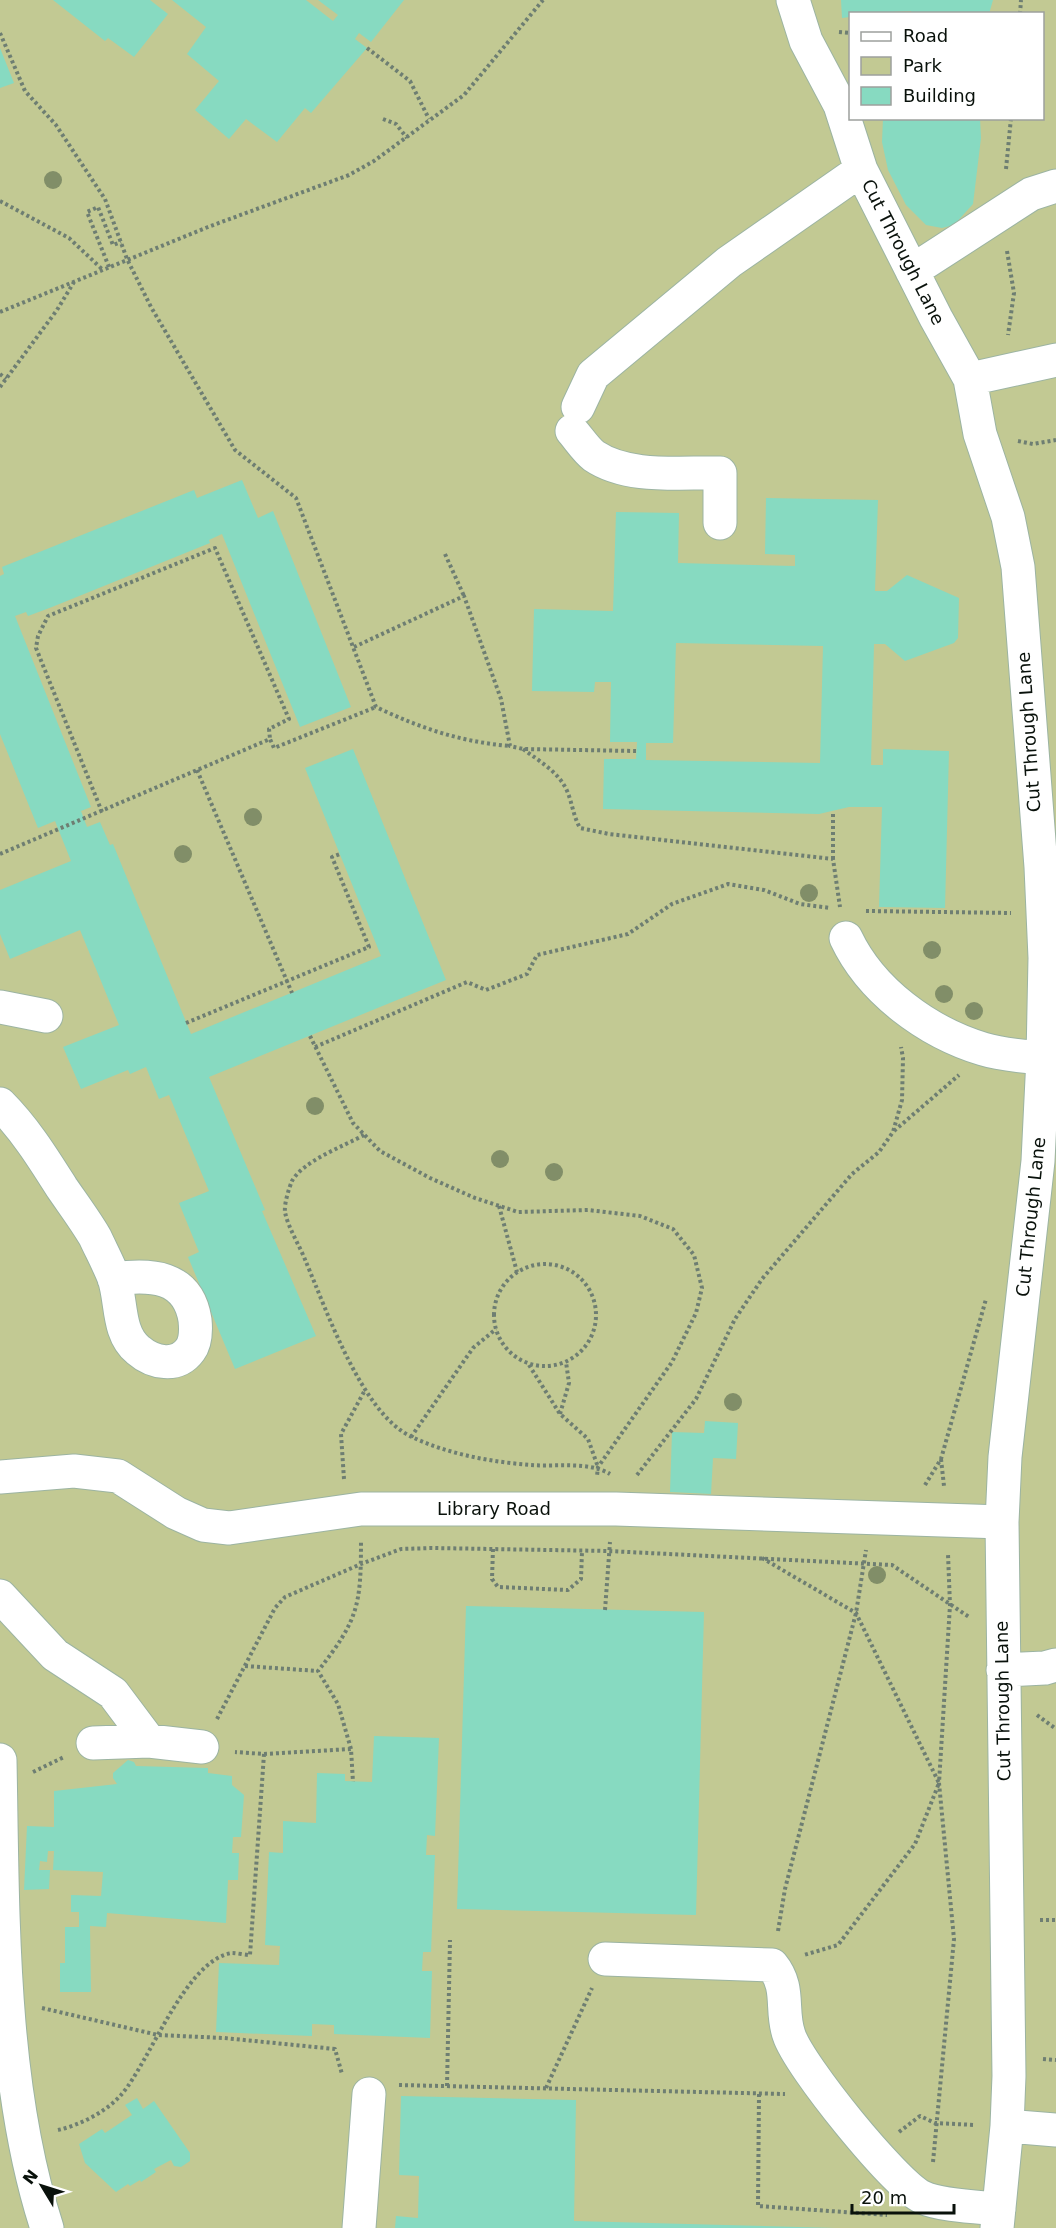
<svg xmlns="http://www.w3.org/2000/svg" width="1056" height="2228" font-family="'DejaVu Sans',sans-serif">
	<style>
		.green { fill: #c2c993; fill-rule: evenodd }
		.building { fill: #87dac1; fill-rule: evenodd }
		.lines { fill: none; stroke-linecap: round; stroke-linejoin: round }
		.minor-casing { stroke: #9cb4a2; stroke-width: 35 }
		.path { stroke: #6e7e72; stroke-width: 4; stroke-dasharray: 3 3; stroke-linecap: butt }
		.minor { stroke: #fff; stroke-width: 33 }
		.tree { fill: #818e68 }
		.labels { text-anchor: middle; stroke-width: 5; stroke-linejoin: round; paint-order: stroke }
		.street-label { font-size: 18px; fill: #09110b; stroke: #fff }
	</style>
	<rect width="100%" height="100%" fill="#e1fae7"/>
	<path class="green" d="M0,0H1056V2228H0ZM850,14H1042V118H850Z"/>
	<path class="building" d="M53,0H150L168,14L134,57L108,38L105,41Z
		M172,0H306L333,21L338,15L318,0H404L371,42L359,33L355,39L367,48L311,113L305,108L277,142L246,119L229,139L195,110L219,81L187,54L206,27Z
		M841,0H993L989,14H912L911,11L850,14V17L842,18Z
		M0,48L14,83L0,88Z
		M883,118H980L981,138L973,204L954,225L942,228L926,225L906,205L888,170L882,142Z
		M242,480L258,518L273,511L351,707L300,727L222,534L209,540L210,543L52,607L28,616L26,612L15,616L91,807L81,811L87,827L100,822L110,845L113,844L191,1034L381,956L305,768L353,749L446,980L209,1077L265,1210L262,1211L316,1336L235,1369L188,1257L199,1252L179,1203L209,1191L169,1095L159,1099L146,1067L130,1074L128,1070L81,1089L63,1047L119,1025L80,930L10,959L0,934V890L71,861L55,821L38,828L0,734V576L4,574L2,567L194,490L197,498Z
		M766,498L878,500L875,591H887L907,575L959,598L958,638L954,643L905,661L885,644H874L871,765H883V749L949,751L945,908L879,907L882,807H849L819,814L603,809L604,759H636L637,742H610L611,682H595L594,692L532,691L534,609L613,611L616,512L679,513L678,563L795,566V555L765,554ZM676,643L823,646L820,763L646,760V743H673Z
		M705,1421L738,1423L736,1459L713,1458L711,1494L670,1492L672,1432L704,1433Z
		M466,1606L704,1612L696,1915L457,1909Z
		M374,1736L439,1738L435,1836L427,1835L426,1855H435L431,1952H423L422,1971H432L430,2038L334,2034V2025L312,2024V2036L216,2032L219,1963L279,1965L280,1946L265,1945L269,1852L283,1853V1821L316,1823L317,1773L345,1774V1781L372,1782Z
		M128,1760L134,1762L136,1766L208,1768V1773L232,1776V1785L244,1795L241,1837H233L232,1853H239L238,1880H228L226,1923L107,1913L106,1927L90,1926L91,1992H60V1963H65V1927H79V1912H71V1895L101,1896L103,1872L53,1870L54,1851H48L47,1862L40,1861L39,1870H50L49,1889L24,1890L27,1826L54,1827V1791L117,1784L113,1778V1773Z
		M401,2096L576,2100L574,2221L836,2228H395L396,2216L418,2218L419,2176L399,2175Z
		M137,2098L143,2109L154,2101L190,2153V2161L181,2167L174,2166L171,2160L154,2169L156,2172L141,2182L140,2180L130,2186L128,2184L116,2192L85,2163L79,2144L102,2129L105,2133L132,2115L125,2105Z"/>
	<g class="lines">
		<g class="minor-casing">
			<path id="minor" d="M793,0L806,41L840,105L861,170L936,318L970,379L980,434L1008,517L1018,567L1041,867L1045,958L1043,1058L1038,1161L1005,1457L1002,1522L1009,2076L1007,2126L997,2228
				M912,271L1031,194L1056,186
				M970,379L1056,360
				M578,407L593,375L729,262L861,170
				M572,431C579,439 586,450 594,456C628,479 680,472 720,473V523
				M846,938C871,991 927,1032 983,1049C1002,1055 1023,1056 1043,1058
				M0,1007L46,1016
				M0,1104C25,1129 43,1158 62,1188C73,1204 85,1220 95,1237C101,1250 109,1265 114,1278C122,1301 117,1333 138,1350C153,1363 177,1368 190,1350C196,1342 196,1330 195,1320C188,1275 150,1274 114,1279
				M0,1477L74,1471L118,1476L176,1513L203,1525L229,1528L361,1509H616L1002,1522
				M0,1596L55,1655L113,1693L149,1741
				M1003,1670L1045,1668L1056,1665
				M93,1743L149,1741L202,1747
				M0,1760C3,1912 0,2084 47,2228
				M605,1959L772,1965C791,1988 780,2010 789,2035C799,2066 894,2183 922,2197C941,2206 979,2207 999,2209
				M1007,2126L1056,2130
				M359,2228L369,2094"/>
		</g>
		<path class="path" d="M1020,14L1021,0
			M839,32L850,33
			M0,33L25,91L56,125L105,199L127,259L151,307L235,450L296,498L376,707C420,728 461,742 510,746
			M367,48L410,81L429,119
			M383,119L396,124L407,138
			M1006,169L1011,118
			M0,201L69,238L103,270
			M1007,251L1014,293L1008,335
			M109,267L87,212L98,207L113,245L121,242
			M0,312L208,227L349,175L374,161L464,95L543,0
			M0,374L6,379
			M0,387L57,310L74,282
			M1018,441L1033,444L1056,440
			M445,554L464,596
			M354,647L464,596L501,699L510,746L523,749L636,751
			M523,749C542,763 562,774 569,796C573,808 574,817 580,828L609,834L833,859L840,907
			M197,770L292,993
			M102,812L36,648L38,636L48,616L215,548L289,719L269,729L270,739
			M0,854L270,739L274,748L376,707
			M833,859V811
			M866,911L1011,913
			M186,1023L369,947L332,857L340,854
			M310,1036L353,1123L380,1151L430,1178L475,1198L518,1212L588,1210L640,1216L673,1229L694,1255L702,1288L696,1313L672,1362L598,1467L597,1476
			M315,1047L467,982L486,990L527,974L537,955L628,934L672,904L728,884L764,890L800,904L830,908
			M894,1131L959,1075
			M364,1135C344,1146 303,1161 292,1181C289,1188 284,1204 285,1212C288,1228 300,1246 306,1262C327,1311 362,1414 412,1437C448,1454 491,1462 531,1465C557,1467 588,1461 610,1474
			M499,1206L517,1272
			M494 1315a51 51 0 1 1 102 0a51 51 0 1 1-102 0Z
			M529,1365L560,1414L588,1439L598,1467
			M560,1414L569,1383L566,1362
			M411,1437L473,1348L496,1329
			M941,1459L944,1486
			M637,1475L696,1399L735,1319L762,1279L852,1174L879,1152L893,1132L902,1100L903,1058L901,1047
			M344,1479L341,1434L365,1390
			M925,1485L941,1459L986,1299
			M493,1549L492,1579L498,1587L568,1590L581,1579L582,1551
			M762,1558L856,1613L939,1783L915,1844L838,1945L804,1955
			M605,1610L610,1542
			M245,1666L318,1671
			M1037,1715L1056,1729
			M217,1719L275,1608L285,1597L361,1564L401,1549L432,1548L608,1551L892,1565L969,1617
			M351,1749L338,1704L318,1671C358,1620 361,1606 361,1541
			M264,1754L351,1749L353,1782
			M33,1772L64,1757
			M1040,1920H1056
			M778,1931L785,1889L856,1613L866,1550
			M42,2008L158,2035L224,2038L335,2049L342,2074
			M1043,2059L1056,2060
			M399,2085L785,2094
			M447,2086L450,1940
			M546,2088L592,1988
			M759,2094L758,2206L887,2215
			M58,2130C80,2125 106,2112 121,2095C150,2062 185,1960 232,1953C237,1953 245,1955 250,1955L264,1754L235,1752
			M899,2132L920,2116L935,2123L975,2125
			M933,2162L954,1939L939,1783L950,1605L948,1554"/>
		<use href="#minor" class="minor"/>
	</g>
	<g class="tree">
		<circle cx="53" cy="180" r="9"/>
		<circle cx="253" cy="817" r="9"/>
		<circle cx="183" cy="854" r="9"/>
		<circle cx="809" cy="893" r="9"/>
		<circle cx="932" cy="950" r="9"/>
		<circle cx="944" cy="994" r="9"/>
		<circle cx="974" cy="1011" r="9"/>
		<circle cx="315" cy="1106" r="9"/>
		<circle cx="500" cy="1159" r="9"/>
		<circle cx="554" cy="1172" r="9"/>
		<circle cx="733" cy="1402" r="9"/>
		<circle cx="877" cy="1575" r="9"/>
	</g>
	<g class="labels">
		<g class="street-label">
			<text transform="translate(903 252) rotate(63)" y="6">Cut Through Lane</text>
			<text transform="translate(1029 732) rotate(-94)" y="6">Cut Through Lane</text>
			<text transform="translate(1031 1217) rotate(-84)" y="6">Cut Through Lane</text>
			<text x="494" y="1515">Library Road</text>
			<text transform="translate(1003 1701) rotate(-91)" y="6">Cut Through Lane</text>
		</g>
	</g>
	<rect x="849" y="12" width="195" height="108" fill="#ffffff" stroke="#9da09d" stroke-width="1.5"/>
	<rect x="861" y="32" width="30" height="9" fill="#ffffff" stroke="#9da09d" stroke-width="1.5"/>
	<text x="903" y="42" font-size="18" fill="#09110b">Road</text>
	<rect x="861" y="57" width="30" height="18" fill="#c2c993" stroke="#9da09d" stroke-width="1.5"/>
	<text x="903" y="72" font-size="18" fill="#09110b">Park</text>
	<rect x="861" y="87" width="30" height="18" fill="#87dac1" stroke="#9da09d" stroke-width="1.5"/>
	<text x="903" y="102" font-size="18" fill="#09110b">Building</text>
	<g transform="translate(42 2186) rotate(308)" stroke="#ffffff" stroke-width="4.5" paint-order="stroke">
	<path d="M0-4.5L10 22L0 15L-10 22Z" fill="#09110b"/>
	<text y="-9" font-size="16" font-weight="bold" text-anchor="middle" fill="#09110b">N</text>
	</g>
	<path d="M852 2204v9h102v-9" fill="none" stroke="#09110b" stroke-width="3"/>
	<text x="861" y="2204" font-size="18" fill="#09110b" stroke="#ffffff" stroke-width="4.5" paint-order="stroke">20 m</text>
</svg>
